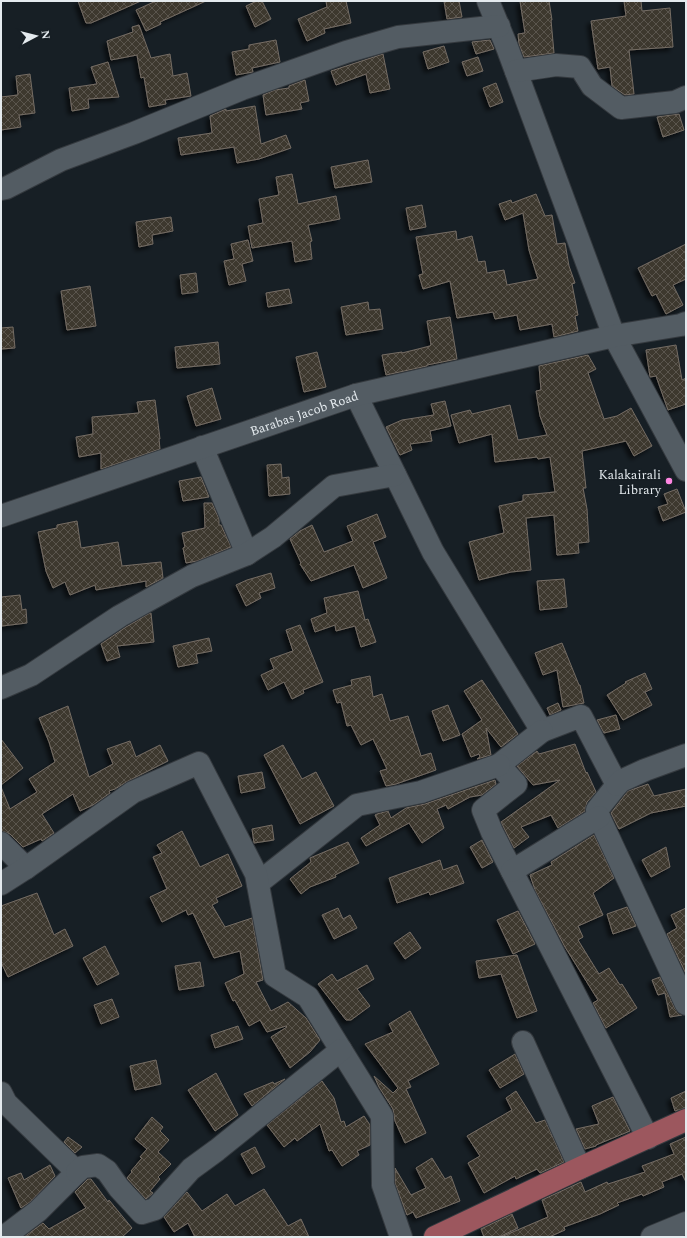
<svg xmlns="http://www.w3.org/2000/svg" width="687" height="1238" font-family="Spectral,serif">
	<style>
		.building { fill: url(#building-cross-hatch); stroke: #756d64; filter: url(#shadow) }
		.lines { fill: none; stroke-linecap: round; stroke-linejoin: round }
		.minor-casing { stroke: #353a3f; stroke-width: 24 }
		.major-casing { stroke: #353a3f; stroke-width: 24 }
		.minor { stroke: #535c63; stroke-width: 22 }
		.major { stroke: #9c575e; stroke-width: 22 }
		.poi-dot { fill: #fe86e1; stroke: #171f25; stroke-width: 1.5 }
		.labels { text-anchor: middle; stroke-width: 3.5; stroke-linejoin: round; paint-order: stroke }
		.street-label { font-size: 13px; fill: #e4eaee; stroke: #171f25 }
		.poi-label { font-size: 13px; fill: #e4eaee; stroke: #171f25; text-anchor: end }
	</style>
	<defs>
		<pattern id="building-cross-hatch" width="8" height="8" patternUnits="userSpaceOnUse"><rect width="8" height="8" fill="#3e372f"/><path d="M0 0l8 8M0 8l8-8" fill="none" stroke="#5a544d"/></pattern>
		<filter id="shadow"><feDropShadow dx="-3.5" dy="3.5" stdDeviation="2" flood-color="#0009"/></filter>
	</defs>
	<rect width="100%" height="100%" fill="#171f25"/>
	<path class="building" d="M78,1H141L91,23H86Z
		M156,1H206L160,22L161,24L146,31L136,10Z
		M257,1H262L271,19L255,27L246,6Z
		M326,1H346L351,23L324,29L325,33L307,41L298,19L327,7Z
		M444,1H459L462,17L447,19Z
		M520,1H549L552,20H551L554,53L524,57L519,44L518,34L525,33Z
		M624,1H641L642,11L670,8L673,47L629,50L634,94L625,95L612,86L610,67L598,69L591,21L626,16Z
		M139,25L151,58L170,54L173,76L187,73L191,96L165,100L166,104L149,107L144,77L141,78L137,55L111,60L107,41L133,32L132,27Z
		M276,40L280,62L252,68L253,72L236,75L232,52L249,49V45Z
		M490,40L494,49L476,54L472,42Z
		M444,46L449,62L428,69L423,52Z
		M383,54L390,89L370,93L366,74L336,85L331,71Z
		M478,57L483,71L467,76L462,62Z
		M108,62L119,97L88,99L89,108L72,111L69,88L97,84L91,67Z
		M30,74L35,113L19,115L21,127L1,130V97L18,95L16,76Z
		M305,80L309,101L300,103L302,109L266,115L263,95L275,90L289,88V86Z
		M496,83L503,102L490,107L483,88Z
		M255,106L261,144L286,135L291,148L259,159L237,163L234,147L181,155L178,138L212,133L210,116L226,109V111Z
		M679,114L684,130L663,137L657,117Z
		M368,160L372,182L335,188L331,167Z
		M292,174L298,204L336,196L340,219L308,225L312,241L310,242L312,259L295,262L292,241L252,248L248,226L263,223L259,199L279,195L276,177Z
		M536,194L545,216L552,215L557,244L565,243L569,266L575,283L572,284L578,315L575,316L578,331L554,337L552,324L520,330L517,315L495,319L493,312L457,318L450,281L423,289L419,275L423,274L416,237L456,231L457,240L472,236L478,262L485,261L487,273L504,270L507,285L538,279L529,250L523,213L505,220L499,204L511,200L512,203Z
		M422,205L426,227L410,230L406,208Z
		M171,217L173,231L152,235L153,244L139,247L136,222Z
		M248,240L253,261L242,264L246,281L229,285L224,261L234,259L231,244Z
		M686,244V279L673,285L683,305L666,314L656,294L652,296L638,268Z
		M196,273L198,292L182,294L180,275Z
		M90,286L96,326L67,330L61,291Z
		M289,289L292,303L268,307L266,293Z
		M368,302L369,310L380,309L383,329L346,335L341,307Z
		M450,317L457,359L427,365V366L386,375L382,355L402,352V353L430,346L431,345L427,321Z
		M13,327L15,348L1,349V328Z
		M218,342L220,364L177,368L175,347Z
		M676,345L682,380L686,378V404L668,410L656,376L650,377L646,350Z
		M317,352L326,387L304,392L296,357Z
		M588,355L596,369L588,373L604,419L617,416L631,408L652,446L634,456L626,441L582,451L586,488H583L587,509L589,542L578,543L579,553L557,555L554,515L526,518L531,570L511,572L479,580L469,542L504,533L499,506L523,501V495L555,492L550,457L538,459L537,457L495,462L492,434L459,443L451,415L470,410L472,414L510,405L518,440L547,435L540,416L536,391L541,390L539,366Z
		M212,388L221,419L196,426L187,396Z
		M155,400L160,439H159L160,449L101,469V453L79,457L76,437L93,434L92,417L139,413L137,402Z
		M445,401L451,426L430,431L432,441L410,444L412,450L400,455L386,427L402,420L434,415L431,404Z
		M281,464L282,478L289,477L290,494L269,496L267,465Z
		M201,477L209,497L183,501L179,481Z
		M677,489L686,512L663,521L658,507L668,504L664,494Z
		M204,503H212L219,519V525H221L231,547L197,561L186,563L183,548L185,547L182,533L205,528Z
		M377,514L386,537L373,542L387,578L363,588L354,565L311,581L300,564L301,563L290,539L300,531L312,525L324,552L353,541L347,526Z
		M77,521L81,548L118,542L122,566L161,562L163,578L146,587V581L96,590L95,585L70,595L65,582L53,588L46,571L38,532L57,528V525Z
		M271,573L275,588L259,593L261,598L246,606L236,585L247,580Z
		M564,579L567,607L540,610L537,581Z
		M358,591L365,620L368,619L376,642L361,647L355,626L336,631L335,625L315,632L311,619L327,613L324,598Z
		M20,595L22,610L26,609L27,623L2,626L1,597Z
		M150,613H151L154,642L117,646L120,657L107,661L101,644L126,627Z
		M300,625L323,682L303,690L304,693L292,699L284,682L268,690L261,675L274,669L270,659L293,651L286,630Z
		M209,638L212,651L196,654L198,663L178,667L173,646Z
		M562,643L579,685H580L584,703L563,707L557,670L543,675L535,653Z
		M645,673L652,689L645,692L652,705L623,720L607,695L626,683L625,682Z
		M370,676L373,697L382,694L390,721L408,716L421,756L431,753L436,770L396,784L386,786L380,771L387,769L373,739L361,745L351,725L347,726L341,702L337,703L333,690L352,685L351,680Z
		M482,680L518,734L501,747L486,728L491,755L477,759L480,757L479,754L471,757L462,734L482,720L464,691Z
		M558,703L561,710L550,715L547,708Z
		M448,705L460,735L443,741L432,711Z
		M68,706L89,777L113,764L107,749L130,741L136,757L160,745L168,761L128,781L115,789L109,791L110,793L93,805L80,811L73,794L42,814L54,833L42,841L41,839L23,847L10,834L2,831L1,828V787L10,809L37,792L29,779L55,762L49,742L39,718Z
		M616,715L620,729L604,733L597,720Z
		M1,739L23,768L1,785Z
		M575,744L586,773L587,772L596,792L587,802L585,811L558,828L551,815L521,827L529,837L514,848L501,822L560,780L533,785L517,766L537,751L539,754Z
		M283,745L302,779L316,772L334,806L300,824L264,755Z
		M262,772L265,788L241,793L238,776Z
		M495,780L496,784L482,795L470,797L448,809L446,805L437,809L444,828L422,843L409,823L366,846L361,838L380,825L375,815L377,814L388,811L391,818L406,808L425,804Z
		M648,784L654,796L686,789V806L651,813L619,829L611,813L628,791Z
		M272,825L274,840L254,843L252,829Z
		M182,831L200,867L228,854L242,886L216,898L218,902L212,905L225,927L252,918L263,980L256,982L271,1011L288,1002L306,1018L320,1040L310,1052L290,1068L271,1037L287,1027L286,1026L267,1032L260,1020L249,1026L235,1000L233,1001L225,983L244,974L240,951L214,958L193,913L188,915L186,910L162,922L150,897L167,889L153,857L162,853L157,845Z
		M594,835L614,878L593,893L603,915L578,926L583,937L578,940L599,974L609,968L620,985L622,984L637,1008L606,1028L593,1003L598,1000L565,947L535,890L530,875L552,865L551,862Z
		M482,840L493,862L482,868L470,847Z
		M348,842L359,863L335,875L336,877L310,887L301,894L290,879L311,862L310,858Z
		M666,847L670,867L651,877L642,860Z
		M440,860L443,870L457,865L464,883L430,895L429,892L397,903L389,878Z
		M37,893L54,935L65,929L73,946L8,977L1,962V906Z
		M627,907L636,926L613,934L607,914Z
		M338,908L343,919L350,915L357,928L334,939L322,915Z
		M686,908V974L667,934L677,928L671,915Z
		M518,911L535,944L513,954L497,920Z
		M410,932L421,948L405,959L394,943Z
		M105,946L119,974L97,985L83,958Z
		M517,955L537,1011L517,1018L501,974L479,978L476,961Z
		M200,962L204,986L179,990L175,966Z
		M367,965L374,979L357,989L370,1006L351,1020H346L318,984L332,974L337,981Z
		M660,977L675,1009L682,1015L670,1017L665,993L658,995L652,980Z
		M112,999L119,1017L101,1024L94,1005Z
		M410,1011L439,1064L408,1081L411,1087L406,1089L426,1133L405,1143L395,1121L393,1109L379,1087L374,1076L393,1093L398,1088L365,1044L393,1032L389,1024Z
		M238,1026L243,1039L215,1048L211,1035Z
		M515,1054L524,1074L500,1088L489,1070Z
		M156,1060L161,1084L135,1090L130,1066Z
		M216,1073L238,1115L215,1131L188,1090Z
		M285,1079L252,1106L244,1094L273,1082L274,1084Z
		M322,1081L334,1098L341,1122L344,1121L346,1127L364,1116L370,1125V1145L357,1151L359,1155L342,1166L332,1150L329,1151L320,1124L297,1141L295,1138L284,1147L267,1125Z
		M516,1091L536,1123L545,1120L564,1162L540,1173L537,1169L516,1179L515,1176L484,1193L468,1163L480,1156L467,1136L512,1110L506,1098Z
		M686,1091V1108L675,1111L671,1098Z
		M613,1097L630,1131L596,1145V1146L585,1149L576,1129L599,1124L592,1106Z
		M152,1117L163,1127L160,1131L169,1140L158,1152L171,1164L158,1177L160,1179L150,1191L153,1193L146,1199L127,1178L132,1172L131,1171L142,1158L140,1157L147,1149L135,1139Z
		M68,1137L82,1147L75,1153L64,1142Z
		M686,1137V1182L682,1174L662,1182L664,1187L643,1196L642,1194L617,1203L619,1205L600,1214L564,1227L565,1230L549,1237H501L548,1217L542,1200L581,1182L585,1192L607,1182L608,1184L645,1172L642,1166L674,1154L670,1144Z
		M255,1147L265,1167L252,1174L241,1154Z
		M432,1158L445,1179L451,1176L460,1201L416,1218L413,1212L407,1215L395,1183V1168L411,1195L426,1188L416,1168Z
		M50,1165L55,1176L30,1202L21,1208L8,1178L21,1173L24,1180Z
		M88,1179H91L108,1202L109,1200L132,1228L122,1237H24L43,1223L49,1229L86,1208L75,1192Z
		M264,1189L288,1226L301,1219L309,1237H195L188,1223L174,1232L164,1217L187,1192L202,1211L227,1194L235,1206Z
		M512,1214L518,1228L499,1237H484L481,1229Z"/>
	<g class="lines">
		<g class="minor-casing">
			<g id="minor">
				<path d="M488,1L507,47L614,336L686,470"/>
				<path d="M516,71L556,65L580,67L592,86L621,108L675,102L686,97"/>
				<path d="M1,189L6,188L61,160L134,133L242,89L346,52L398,37L499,26"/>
				<path d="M356,395L433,552L542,731L581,716L617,785L597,810L599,817L686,1004"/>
				<path d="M202,447L247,554"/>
				<path id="s1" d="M1,516L356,395L614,336L681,325L686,323"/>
				<path d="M1,688L31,675L120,616L192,576L247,554L273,537L334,486L395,475"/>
				<path d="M542,731L499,765L516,784L483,810L492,832L648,1138"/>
				<path d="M617,785L621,781L645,770L686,755"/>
				<path d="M1,843L26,868"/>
				<path d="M512,871L599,817"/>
				<path d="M258,883L357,805L421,792L499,765"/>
				<path d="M1,884L26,868L133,792L199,763L256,874L275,976L308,997L382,1116L383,1185L401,1237"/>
				<path d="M523,1042L580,1168"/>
				<path d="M1,1093L6,1103L77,1172L38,1211L9,1233L6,1237"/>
				<path d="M77,1172L83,1167L98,1165L107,1171L119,1188L142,1213L155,1209L191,1169L217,1150L341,1050"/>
				<path d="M652,1237L686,1223"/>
			</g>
		</g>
		<g class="major-casing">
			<path id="major" d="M435,1237L580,1168L686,1120"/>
		</g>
		<use href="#minor" class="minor"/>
		<use href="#major" class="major"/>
	</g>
	<circle class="poi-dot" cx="669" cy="481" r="4"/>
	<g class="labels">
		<g class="street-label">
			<text dy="5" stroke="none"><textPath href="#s1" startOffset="320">Barabas Jacob Road</textPath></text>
		</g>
		<g class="poi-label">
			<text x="661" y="479">Kalakairali<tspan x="661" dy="15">Library</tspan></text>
		</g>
	</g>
	<rect width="687" height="1238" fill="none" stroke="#e4eaee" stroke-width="4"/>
	<g transform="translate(36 36) rotate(83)" stroke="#171f25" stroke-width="3" paint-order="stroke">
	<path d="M0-3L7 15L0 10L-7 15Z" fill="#e4eaee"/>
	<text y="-6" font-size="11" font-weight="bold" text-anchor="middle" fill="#e4eaee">N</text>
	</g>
</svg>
